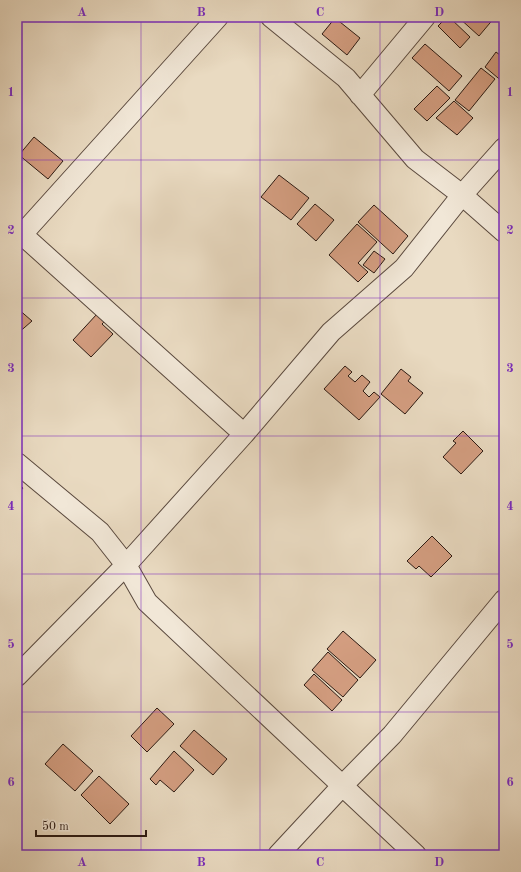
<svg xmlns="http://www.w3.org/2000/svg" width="521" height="872" font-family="'Old Standard TT',serif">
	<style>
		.building { fill: #d49e81; stroke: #2b1912 }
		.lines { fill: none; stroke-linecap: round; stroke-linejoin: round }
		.minor-casing { stroke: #5a493e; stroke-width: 22 }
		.minor { stroke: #f1e7d7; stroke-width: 20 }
		.grid { fill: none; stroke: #7b2cbf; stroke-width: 1; stroke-opacity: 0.55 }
		.neatline { fill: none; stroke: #7b2cbf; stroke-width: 1.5 }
		.grid-label { font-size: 13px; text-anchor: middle; font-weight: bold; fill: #7b2cbf }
	</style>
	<rect width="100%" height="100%" fill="#e9dac1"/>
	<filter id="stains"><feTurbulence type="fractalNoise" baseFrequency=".005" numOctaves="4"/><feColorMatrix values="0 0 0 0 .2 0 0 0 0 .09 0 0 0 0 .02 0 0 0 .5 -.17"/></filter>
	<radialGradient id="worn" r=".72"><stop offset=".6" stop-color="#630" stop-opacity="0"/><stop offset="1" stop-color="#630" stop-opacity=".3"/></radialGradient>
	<path class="building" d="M447,17H449L470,37L460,48L438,26Z
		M458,17H495L479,36Z
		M498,17H504V25L497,18Z
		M335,18L360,38L347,55L322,34Z
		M425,44L462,76L449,91L412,58Z
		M496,52L504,58V83L485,67Z
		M481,68L495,79L469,111L455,100Z
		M437,86L450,98L427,121L414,109Z
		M454,101L473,118L457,135L436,118Z
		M34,137L63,161L48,179L19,155Z
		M279,175L309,198L291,220L261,197Z
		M315,204L334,220L316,241L297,224Z
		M374,205L408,236L393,254L358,222Z
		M357,224L377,242L358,263L368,272L358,282L329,255Z
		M374,251L385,259L374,273L363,265Z
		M17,308L32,321L17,334Z
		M97,314L105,321L102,324L113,334L91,357L73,340Z
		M345,366L352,372L348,376L355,382L362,375L370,382L363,391L369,397L374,392L380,397L359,420L324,389Z
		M401,369L411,377L408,381L423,393L405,414L381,394Z
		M463,431L483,451L461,474L443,457L456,443L453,441Z
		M17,483L23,488L17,495Z
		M432,536L452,556L431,577L419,566L416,569L407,561Z
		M343,631L376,660L360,678L327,649Z
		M328,652L358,680L343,697L312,670Z
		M314,674L342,700L332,711L304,685Z
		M157,708L174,724L147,752L131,736Z
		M194,730L227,759L213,775L180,746Z
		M63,744L93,771L75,791L45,764Z
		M174,751L194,770L174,792L160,780L156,785L150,779Z
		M99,776L129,804L110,824L81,795Z"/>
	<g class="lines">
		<g class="minor-casing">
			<path id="minor" d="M271,17L346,78L415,159L462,195L504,232
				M360,95L425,17
				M17,230L244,434
				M17,240L218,17
				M17,463L100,532L126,565L147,602L416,855
				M17,676L126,565L244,434L331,332L404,268L462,195L504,148
				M278,855L342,786L392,735L504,600"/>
		</g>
		<use href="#minor" class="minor"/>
	</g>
	<path class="grid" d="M141,17V855M260,17V855M380,17V855M17,160H504M17,298H504M17,436H504M17,574H504M17,712H504"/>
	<rect width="521" height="872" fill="none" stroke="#e9dac1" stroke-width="44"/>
	<path d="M36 830v6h110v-6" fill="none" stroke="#2b1912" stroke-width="2"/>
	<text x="42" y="830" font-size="12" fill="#2b1912" stroke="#f1e7d7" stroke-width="3" paint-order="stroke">50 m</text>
	<rect x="22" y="22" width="477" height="828" class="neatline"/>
	<g class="grid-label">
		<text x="82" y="16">A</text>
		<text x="201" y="16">B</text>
		<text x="320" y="16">C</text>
		<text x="439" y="16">D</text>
		<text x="11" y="96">1</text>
		<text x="510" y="96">1</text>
		<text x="11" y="234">2</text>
		<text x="510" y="234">2</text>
		<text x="11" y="372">3</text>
		<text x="510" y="372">3</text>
		<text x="11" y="510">4</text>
		<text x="510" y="510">4</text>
		<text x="11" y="648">5</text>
		<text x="510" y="648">5</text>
		<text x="11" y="786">6</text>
		<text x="510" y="786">6</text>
		<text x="82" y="866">A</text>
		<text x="201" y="866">B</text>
		<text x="320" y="866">C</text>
		<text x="439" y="866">D</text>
	</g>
	<rect width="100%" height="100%" filter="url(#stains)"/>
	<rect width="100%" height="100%" fill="url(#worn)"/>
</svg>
